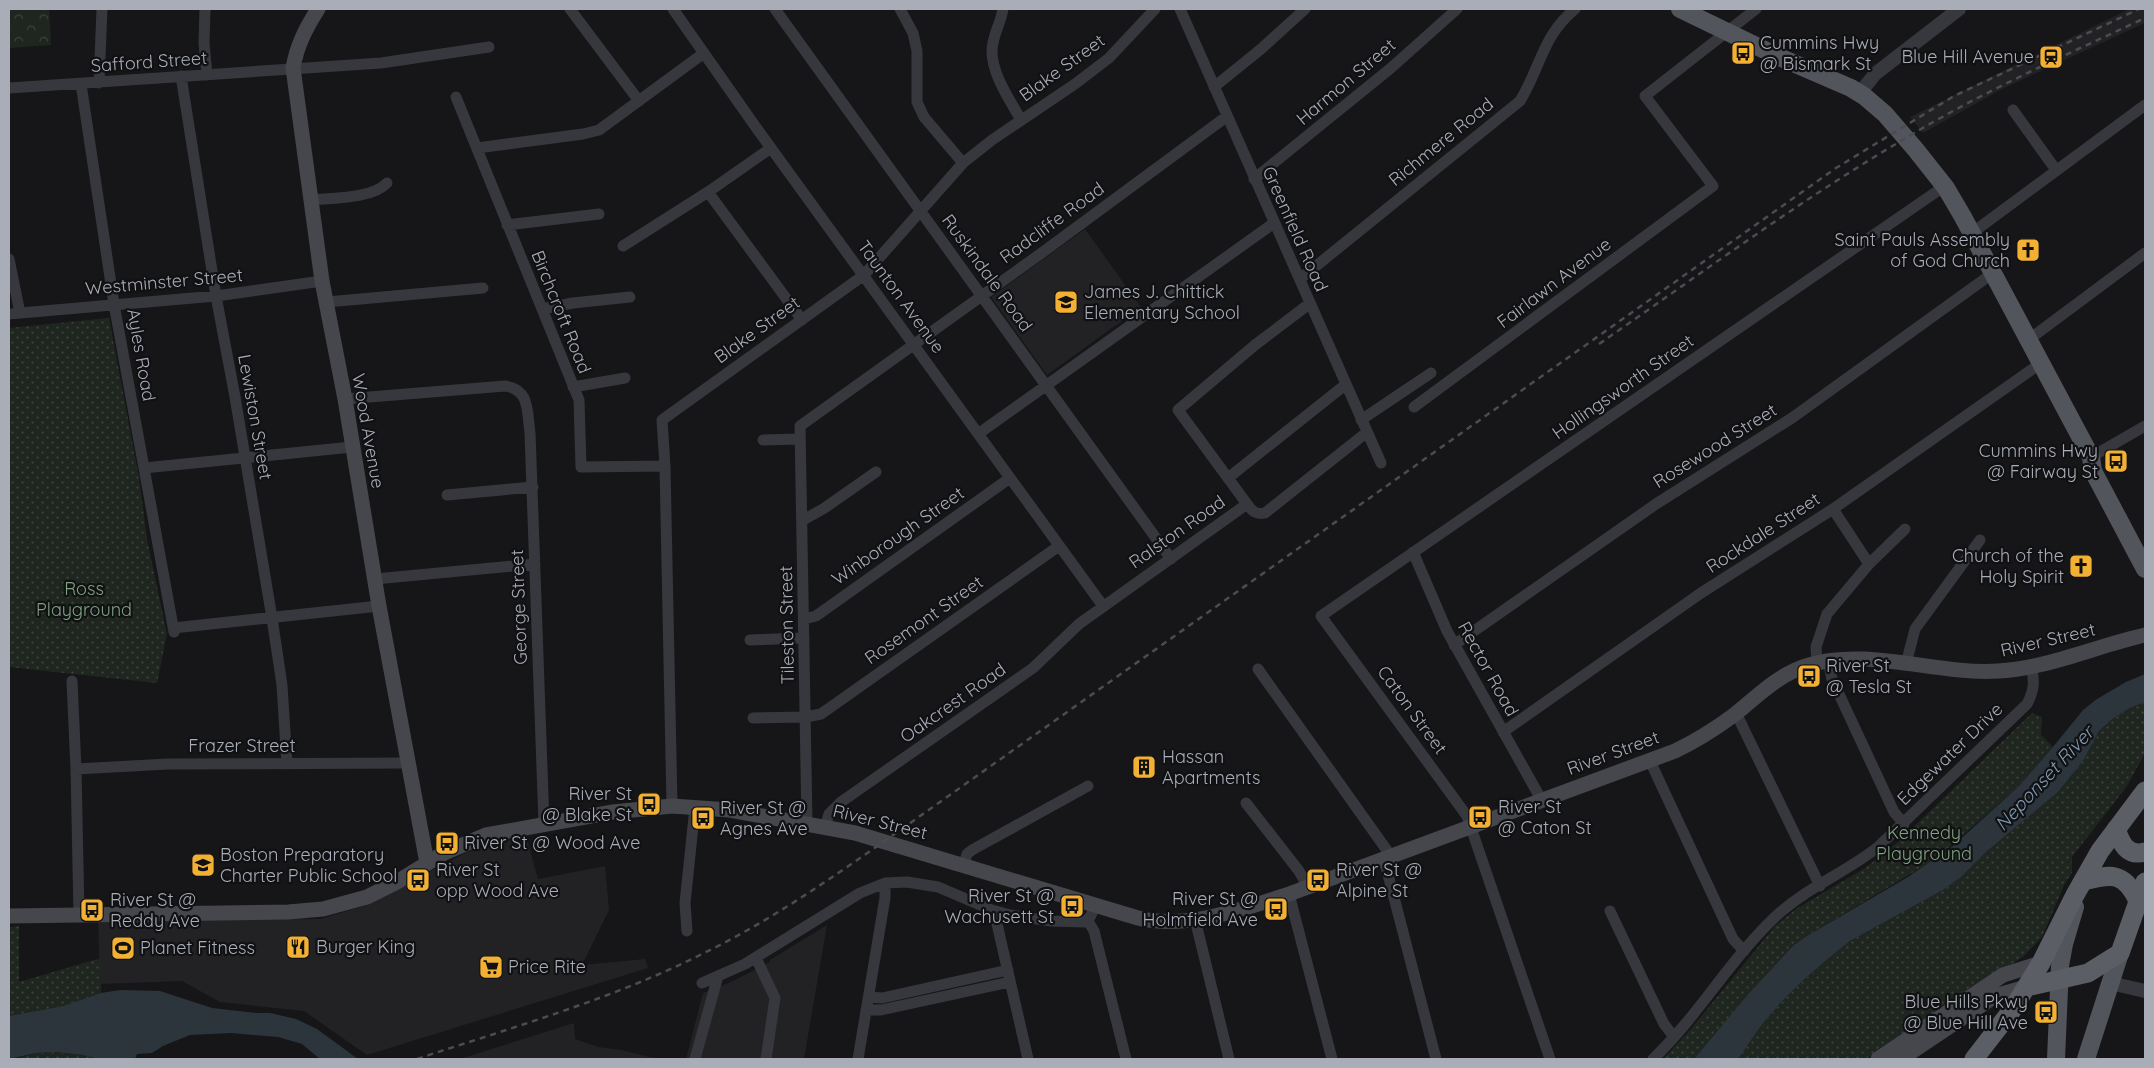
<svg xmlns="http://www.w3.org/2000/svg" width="2154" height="1068" font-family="Quicksand,sans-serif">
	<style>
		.built { fill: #222225 }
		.forest { fill: url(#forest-crowns) }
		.park { fill: url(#park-dots) }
		.water { fill: #2c353c }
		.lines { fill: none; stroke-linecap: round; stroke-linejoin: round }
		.minor { stroke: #37383d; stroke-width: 11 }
		.tertiary { stroke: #37383d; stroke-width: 14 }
		.secondary { stroke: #45474d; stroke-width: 15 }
		.primary { stroke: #53555c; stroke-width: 18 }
		.trunk { stroke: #5b5e65; stroke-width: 19 }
		.rail { stroke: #4a4c52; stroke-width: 2.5; stroke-dasharray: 6 5; stroke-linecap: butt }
		.labels { text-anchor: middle; stroke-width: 4.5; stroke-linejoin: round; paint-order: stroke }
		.poi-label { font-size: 18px; fill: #a8adb8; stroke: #111113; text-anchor: start }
		.street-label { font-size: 18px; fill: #a8adb8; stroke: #111113 }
		.park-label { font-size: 18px; fill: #7fa381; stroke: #111113 }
		.water-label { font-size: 19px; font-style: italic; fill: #7f9bb3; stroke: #111113 }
	</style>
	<defs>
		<pattern id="forest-crowns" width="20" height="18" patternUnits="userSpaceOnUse" patternTransform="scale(1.25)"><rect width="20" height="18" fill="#1e261f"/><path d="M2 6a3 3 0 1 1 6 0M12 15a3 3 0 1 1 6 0" fill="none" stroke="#3c433d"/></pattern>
		<pattern id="park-dots" width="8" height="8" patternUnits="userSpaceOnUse" patternTransform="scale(1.25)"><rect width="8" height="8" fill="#1e261f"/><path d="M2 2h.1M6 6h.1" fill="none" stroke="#3c433d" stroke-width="1.8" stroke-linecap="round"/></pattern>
	</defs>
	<rect width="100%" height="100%" fill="#161618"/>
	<path class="built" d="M2129,9H2145V23L2004,88L1923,133L1910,117Z
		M1085,229L1141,307L1047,375L991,297Z
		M526,836L538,879L605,866L609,910L582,965L645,959L648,968L367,1055L304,1011L220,1002L182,981L100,984L98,920L320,919L367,905L467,852L507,840Z
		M827,925L804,1059H686L703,993L731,982L770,962V960Z
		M574,1023L575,1039L598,1047L622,1050L657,1059H460Z"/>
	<path class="forest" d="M9,9H49L51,45L9,48Z"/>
	<path class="park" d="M109,318L139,478L147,539L167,634L157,683L9,667V328Z
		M2145,702V753L2127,786L2072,857V873L2065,883L2042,937L2024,956L1866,1059H1738C1747,1047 1755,1033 1765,1021C1789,991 1820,966 1850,941L1943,890L1960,878L1986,852L2058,792L2083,761L2099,731L2111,720L2130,708Z
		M2032,713L2042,717L2041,735L2053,747L2019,786L1937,858L1807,936L1794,945L1750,992L1694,1059H1663L1690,1030L1775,926L1796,909L1865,868L1898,842Z
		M19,926V982L101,958V993L63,1006L9,1016V927Z
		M56,1052L83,1055L98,1059H15L36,1053Z"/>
	<path class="water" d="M2145,674V702L2130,708L2111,720L2099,731L2083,761L2058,792L1986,852L1960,878L1943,890L1850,941C1820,965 1789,991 1765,1021C1755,1033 1747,1047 1738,1059H1694L1750,992L1794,945L1807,936L1908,877L1953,846L2019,786L2053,747L2083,710L2097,699L2126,682Z
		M120,990L160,991L212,1008L257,1013H270L296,1019L317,1029L358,1059H320L302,1044L278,1037L231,1033L190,1035L163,1046L152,1053L137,1054L135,1059H98L83,1055L56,1052L36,1053L9,1059V1016L63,1006L101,993Z"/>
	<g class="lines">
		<path class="minor" d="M205,9L204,43L207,75
			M570,9L639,101
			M673,9L755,126L1103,606
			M775,9L1171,559
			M900,9L913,33L917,51V102L924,117L963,163
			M1003,9C1001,23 992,36 992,51C992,75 1010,100 1021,120
			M1180,9L1381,463
			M181,76L216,296L235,397L272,618L282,685L287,764
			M99,83L102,9
			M81,84L114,304L174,632
			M1214,87L1261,49L1305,9
			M9,88L381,63L489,47
			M456,97L579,400L581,467L665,466
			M2013,110L2056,170
			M477,148L583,134L599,130L704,53
			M1254,179L1391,68L1457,9
			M708,192L802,320
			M311,200C332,198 372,199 387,183
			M507,225L599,214
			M1972,233L2145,105
			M623,246L708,192L771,148
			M9,259L20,313
			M1300,279L1520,101C1541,67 1542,36 1575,9
			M327,302L483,288
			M1309,304L1255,345L1178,410L1247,504C1252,511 1256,515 1265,513L1366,433
			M542,309L573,303L630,297
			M9,314L216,296L322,281
			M2028,340L2145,253
			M573,387L625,378
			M345,399L505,386C530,389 527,412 530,433L544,824
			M1414,407L1713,186L1645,96L1756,9
			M1361,420L1431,373
			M978,434L1274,223
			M763,440L800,439
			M2091,457L2145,426
			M144,468L352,447
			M1228,478L1345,385
			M447,495L533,487
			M1833,509L1869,564
			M803,520L823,509L876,472
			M1413,552L1447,631L1541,799
			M375,579L535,564
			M804,619L816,616L1010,478
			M173,628L379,606
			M750,640L804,638
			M1454,645L1656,504L1792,418L1993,273
			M1828,661L1832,679L1894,812L1904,824
			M1817,663L1816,647L1827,614L1869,564L1905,529
			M1906,664L1915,629L1980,540
			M1258,669L1391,856
			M72,681L76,769L79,914
			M1736,713L1820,886
			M753,718L806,717L821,714L1059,546
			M1503,732L1701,593L1833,509L2041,363
			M1650,761L1733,939L1744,951
			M76,769L168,764L408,763
			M1246,803L1299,871L1308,887
			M672,806L665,466L662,420L864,275L963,163L992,140L1075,84L1109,58L1155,9
			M807,824L800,426L1043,252L1226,117
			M825,827L829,814L841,802L1033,668L1079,624L1247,504
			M1384,859L1436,1059
			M964,864L967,854L972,850L1088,786
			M1289,894L1332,1059
			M1610,911L1664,1024L1674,1037
			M999,912L997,924L1028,1059
			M1195,919L1229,1059
			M1088,921L1094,931L1126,1059
			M687,931L685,903L695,807
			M756,958L775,998L766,1059
			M702,983L745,964L860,893L885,883L907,882L938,887L992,910L1010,915L1051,921L1085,922L1090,917L1096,905
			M869,997L882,998L1008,970
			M866,1010H881L1010,982
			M695,1059L718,976
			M858,1059L885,898V883
			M1550,1059L1467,816L1321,616L1936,192L1946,188
			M1653,1059C1698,1016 1729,961 1774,918C1804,889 1845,873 1878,847L2027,704C2034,691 2035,681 2031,666"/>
		<path class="tertiary" d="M1860,93L1875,74L1959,9
			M2110,983L2145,991"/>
		<path class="secondary" d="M318,9C306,28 297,45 293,68L322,281L345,399L379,606L427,863
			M9,916L288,912L323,909L367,897L397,882L444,853L486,835L613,812L672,806L730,810L855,833L1138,918C1186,930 1244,909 1289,894L1675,751C1696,741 1715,729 1734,715C1758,696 1778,674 1809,665C1868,647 1937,675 1998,671C2049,668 2096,646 2145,635
			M1878,1059L2003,975L2041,963
			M1901,1059L1995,996L2026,987"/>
		<path class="primary" d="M1680,9L1779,57L1851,88L1864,96L1885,114L1916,150L1946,188L1963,217L2091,457L2093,471L2145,569
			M2056,1059L2060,966L2064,944L2075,907
			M2086,1059L2120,953"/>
		<path class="trunk" d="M2116,829C2121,843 2127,857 2145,852
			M2083,881C2111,874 2124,871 2138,901
			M2026,987L2088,973L2120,953L2145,882
			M1974,1059L2012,1010L2041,963L2075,895L2100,851L2145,791"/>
		<path class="rail" d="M1599,344C1702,273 1803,198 1911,135C1986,90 2066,55 2145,18
			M417,1059C513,1027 613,999 704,953C776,918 840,872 906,826L1836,168L1954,96L2139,9"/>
	</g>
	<defs>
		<g id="bus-square" transform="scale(1.25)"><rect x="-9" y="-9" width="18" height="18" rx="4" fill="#f2b134" stroke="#111113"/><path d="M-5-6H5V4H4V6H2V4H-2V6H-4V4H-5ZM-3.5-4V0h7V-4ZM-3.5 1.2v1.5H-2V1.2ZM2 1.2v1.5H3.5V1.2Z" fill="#111"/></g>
		<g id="station-square" transform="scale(1.25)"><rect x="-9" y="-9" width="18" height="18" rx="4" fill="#f2b134" stroke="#111113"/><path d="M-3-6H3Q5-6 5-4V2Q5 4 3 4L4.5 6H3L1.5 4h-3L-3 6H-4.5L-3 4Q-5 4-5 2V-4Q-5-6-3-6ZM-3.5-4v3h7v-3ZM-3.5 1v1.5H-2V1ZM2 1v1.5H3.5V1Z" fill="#111"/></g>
		<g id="church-square" transform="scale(1.25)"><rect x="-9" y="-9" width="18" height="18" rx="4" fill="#f2b134" stroke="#111113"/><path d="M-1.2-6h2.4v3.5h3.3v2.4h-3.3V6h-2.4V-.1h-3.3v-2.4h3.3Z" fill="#111"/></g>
		<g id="school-square" transform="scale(1.25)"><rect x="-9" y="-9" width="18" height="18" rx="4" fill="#f2b134" stroke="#111113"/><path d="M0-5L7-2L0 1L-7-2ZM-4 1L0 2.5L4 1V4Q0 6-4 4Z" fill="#111"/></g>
		<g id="building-square" transform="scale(1.25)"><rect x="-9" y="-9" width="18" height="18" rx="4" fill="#f2b134" stroke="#111113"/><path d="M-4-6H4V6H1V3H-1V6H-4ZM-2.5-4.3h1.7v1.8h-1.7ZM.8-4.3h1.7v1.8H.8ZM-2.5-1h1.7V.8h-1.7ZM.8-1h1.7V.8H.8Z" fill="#111"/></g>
		<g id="restaurant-square" transform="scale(1.25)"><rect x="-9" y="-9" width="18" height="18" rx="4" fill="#f2b134" stroke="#111113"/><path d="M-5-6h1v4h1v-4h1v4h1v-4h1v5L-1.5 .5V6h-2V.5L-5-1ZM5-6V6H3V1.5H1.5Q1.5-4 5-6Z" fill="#111"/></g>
		<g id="stadium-square" transform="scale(1.25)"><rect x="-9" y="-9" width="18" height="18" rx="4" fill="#f2b134" stroke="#111113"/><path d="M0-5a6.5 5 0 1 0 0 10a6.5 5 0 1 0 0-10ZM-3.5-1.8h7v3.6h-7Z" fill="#111"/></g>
		<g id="supermarket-square" transform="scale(1.25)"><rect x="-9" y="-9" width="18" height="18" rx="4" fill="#f2b134" stroke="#111113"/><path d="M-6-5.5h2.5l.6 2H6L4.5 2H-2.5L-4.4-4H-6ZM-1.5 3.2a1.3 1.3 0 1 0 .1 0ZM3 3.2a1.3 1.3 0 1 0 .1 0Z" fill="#111"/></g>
	</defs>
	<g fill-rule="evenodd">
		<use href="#bus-square" x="1743" y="53"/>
		<use href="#station-square" x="2051" y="57"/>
		<use href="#church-square" x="2028" y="250"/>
		<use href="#school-square" x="1066" y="302"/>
		<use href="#bus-square" x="2116" y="461"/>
		<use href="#church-square" x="2081" y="566"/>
		<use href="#bus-square" x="1809" y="676"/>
		<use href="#building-square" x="1144" y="767"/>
		<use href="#bus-square" x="649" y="804"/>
		<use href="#bus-square" x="1480" y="817"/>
		<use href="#bus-square" x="703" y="818"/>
		<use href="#bus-square" x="447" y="843"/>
		<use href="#school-square" x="203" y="865"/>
		<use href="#bus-square" x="418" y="880"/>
		<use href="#bus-square" x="1318" y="880"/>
		<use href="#bus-square" x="1072" y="906"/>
		<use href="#bus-square" x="1276" y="909"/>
		<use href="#bus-square" x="92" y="910"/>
		<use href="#restaurant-square" x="298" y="947"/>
		<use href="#stadium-square" x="123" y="948"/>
		<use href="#supermarket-square" x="491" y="967"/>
		<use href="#bus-square" x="2046" y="1012"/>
	</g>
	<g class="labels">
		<g class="poi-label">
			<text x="1760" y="49">Cummins Hwy<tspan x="1760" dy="21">@ Bismark St</tspan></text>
			<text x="2034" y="63" text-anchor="end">Blue Hill Avenue</text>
			<text x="2010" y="246" text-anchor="end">Saint Pauls Assembly<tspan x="2010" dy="21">of God Church</tspan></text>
			<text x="1084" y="298">James J. Chittick<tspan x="1084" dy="21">Elementary School</tspan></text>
			<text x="2098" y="457" text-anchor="end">Cummins Hwy<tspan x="2098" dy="21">@ Fairway St</tspan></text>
			<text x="2064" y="562" text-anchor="end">Church of the<tspan x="2064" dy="21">Holy Spirit</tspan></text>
			<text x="1826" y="672">River St<tspan x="1826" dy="21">@ Tesla St</tspan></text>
			<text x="1162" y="763">Hassan<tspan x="1162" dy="21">Apartments</tspan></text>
			<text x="632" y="800" text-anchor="end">River St<tspan x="632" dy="21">@ Blake St</tspan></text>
			<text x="1498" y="813">River St<tspan x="1498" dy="21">@ Caton St</tspan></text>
			<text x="720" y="814">River St @<tspan x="720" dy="21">Agnes Ave</tspan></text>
			<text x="464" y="849">River St @ Wood Ave</text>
			<text x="220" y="861">Boston Preparatory<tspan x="220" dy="21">Charter Public School</tspan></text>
			<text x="436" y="876">River St<tspan x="436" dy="21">opp Wood Ave</tspan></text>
			<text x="1336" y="876">River St @<tspan x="1336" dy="21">Alpine St</tspan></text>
			<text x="1054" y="902" text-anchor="end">River St @<tspan x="1054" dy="21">Wachusett St</tspan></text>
			<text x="1258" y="905" text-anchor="end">River St @<tspan x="1258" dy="21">Holmfield Ave</tspan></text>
			<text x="110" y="906">River St @<tspan x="110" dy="21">Reddy Ave</tspan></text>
			<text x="316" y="953">Burger King</text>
			<text x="140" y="954">Planet Fitness</text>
			<text x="508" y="973">Price Rite</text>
			<text x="2028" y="1008" text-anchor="end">Blue Hills Pkwy<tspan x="2028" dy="21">@ Blue Hill Ave</tspan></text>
		</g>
		<g class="street-label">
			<text transform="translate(149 62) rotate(-4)" y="6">Safford Street</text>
			<text transform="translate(1062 68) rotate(-36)" y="6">Blake Street</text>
			<text transform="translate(1346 82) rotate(-40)" y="6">Harmon Street</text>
			<text transform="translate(1441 142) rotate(-39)" y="6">Richmere Road</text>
			<text transform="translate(1052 223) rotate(-36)" y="6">Radcliffe Road</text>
			<text transform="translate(1295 229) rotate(66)" y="6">Greenfield Road</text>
			<text transform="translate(987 273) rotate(54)" y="6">Ruskindale Road</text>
			<text transform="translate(164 282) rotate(-5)" y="6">Westminster Street</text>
			<text transform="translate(1554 283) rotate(-37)" y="6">Fairlawn Avenue</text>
			<text transform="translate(901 297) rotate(54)" y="6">Taunton Avenue</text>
			<text transform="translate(561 312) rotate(68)" y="6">Birchcroft Road</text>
			<text transform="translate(757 330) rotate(-36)" y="6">Blake Street</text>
			<text transform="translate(141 355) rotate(80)" y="6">Ayles Road</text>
			<text transform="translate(1623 387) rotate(-35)" y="6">Hollingsworth Street</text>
			<text transform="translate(255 417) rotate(80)" y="6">Lewiston Street</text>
			<text transform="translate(368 431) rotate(80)" y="6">Wood Avenue</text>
			<text transform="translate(1715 446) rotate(-32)" y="6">Rosewood Street</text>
			<text transform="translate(1177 532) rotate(-35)" y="6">Ralston Road</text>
			<text transform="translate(1763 533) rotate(-33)" y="6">Rockdale Street</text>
			<text transform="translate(898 536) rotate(-35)" y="6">Winborough Street</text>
			<text transform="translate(519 607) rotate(-92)" y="6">George Street</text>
			<text transform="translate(924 620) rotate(-35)" y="6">Rosemont Street</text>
			<text transform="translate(787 625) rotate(-91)" y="6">Tileston Street</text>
			<text transform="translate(2048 640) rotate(-13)" y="6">River Street</text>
			<text transform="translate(1488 669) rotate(61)" y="6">Rector Road</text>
			<text transform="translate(953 703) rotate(-35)" y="6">Oakcrest Road</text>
			<text transform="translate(1412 710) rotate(54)" y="6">Caton Street</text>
			<text x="242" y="752">Frazer Street</text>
			<text transform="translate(1613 753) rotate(-20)" y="6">River Street</text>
			<text transform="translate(1950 754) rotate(-44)" y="6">Edgewater Drive</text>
			<text transform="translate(880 822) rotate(14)" y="6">River Street</text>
		</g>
		<g class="park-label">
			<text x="84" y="595">Ross<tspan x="84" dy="21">Playground</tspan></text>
			<text x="1924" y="839">Kennedy<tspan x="1924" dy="21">Playground</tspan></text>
		</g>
		<g class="water-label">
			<text transform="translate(2044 778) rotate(-47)" y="7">Neponset River</text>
		</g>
	</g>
	<rect width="2154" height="1068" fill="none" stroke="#a8adb8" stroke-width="20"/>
</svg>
